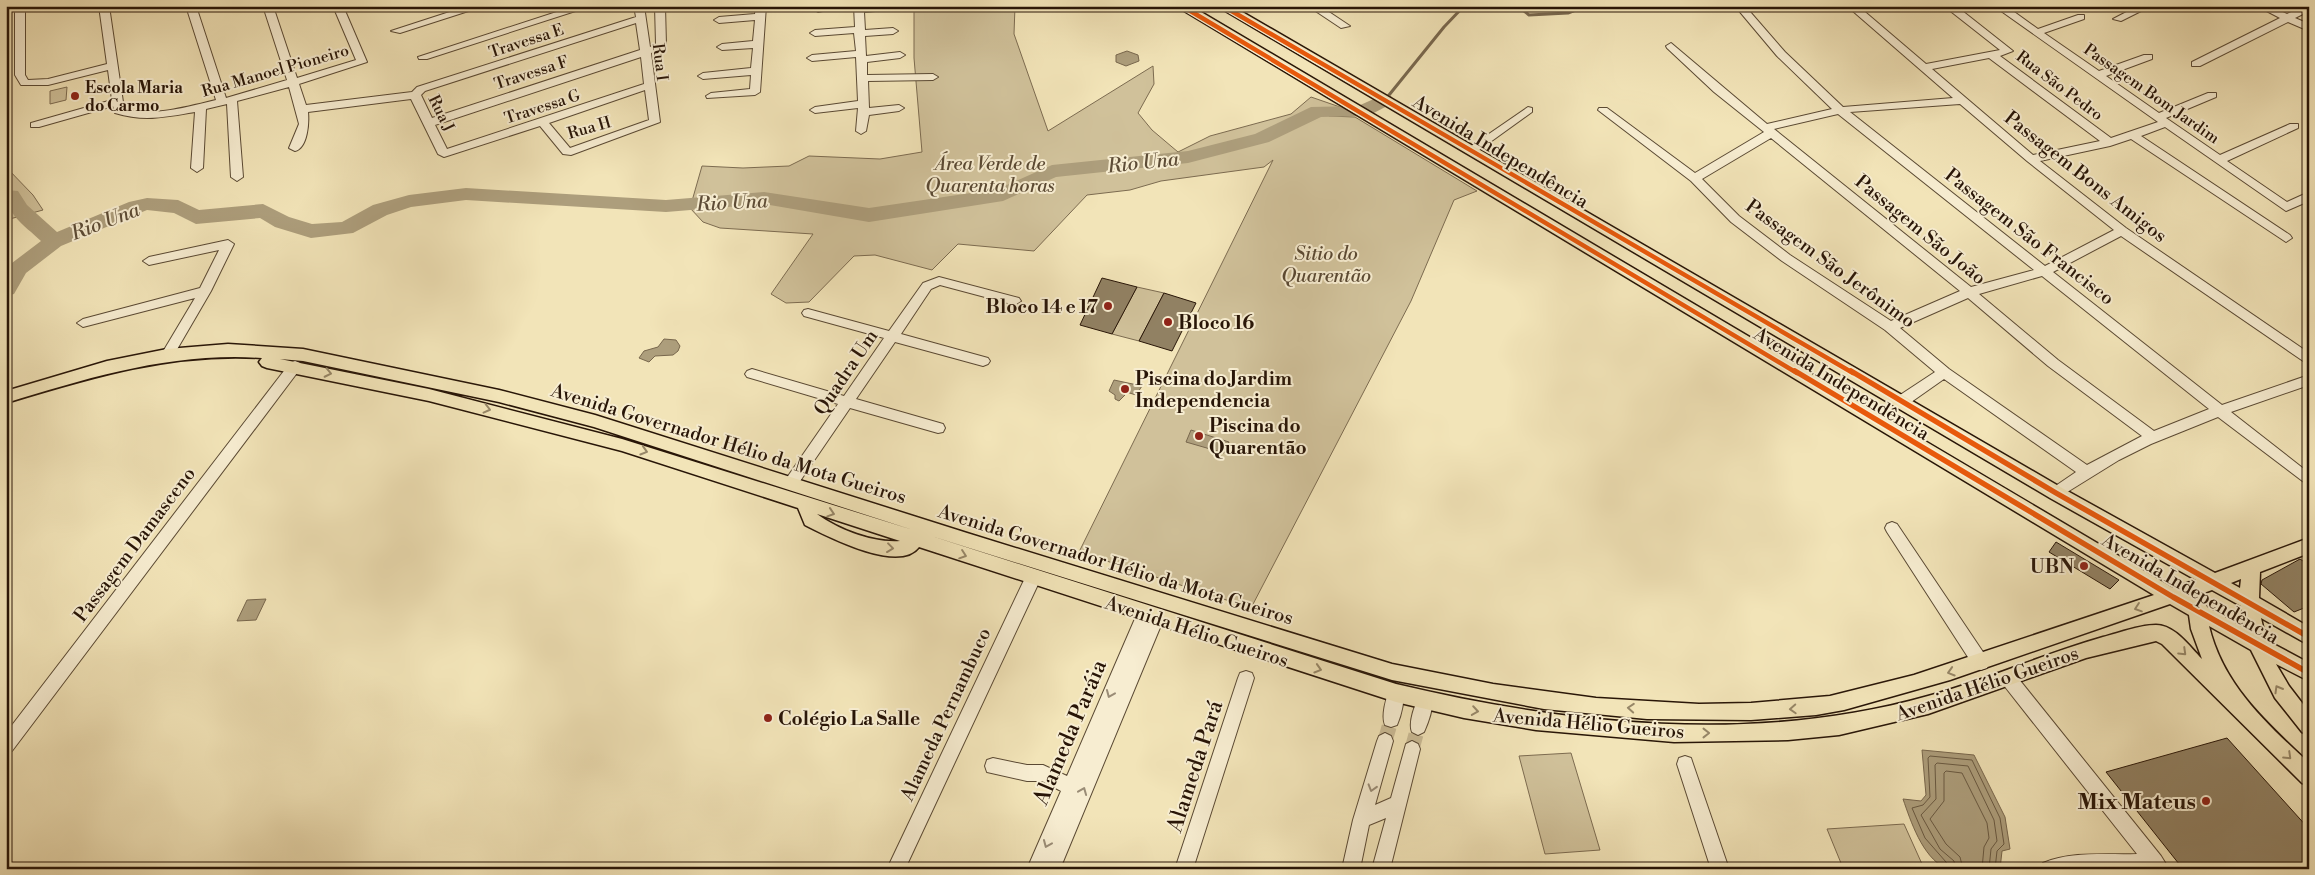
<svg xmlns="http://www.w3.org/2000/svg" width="2315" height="875" font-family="'Libre Bodoni',serif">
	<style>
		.green { fill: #d0c19a; stroke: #7c6b50 }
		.water { fill: #ad9e7c; stroke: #78674d }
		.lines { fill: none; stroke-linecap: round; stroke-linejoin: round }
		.shore { stroke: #6a5a42; stroke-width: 1 }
		.stream { stroke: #78674d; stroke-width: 3 }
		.river { fill: #ad9e7c; fill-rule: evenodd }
		.building { fill: #918163; stroke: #281507 }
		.minor-tunnel { stroke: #cabb95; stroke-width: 15; stroke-dasharray: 15 8; stroke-linecap: butt }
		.minor-casing { stroke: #5a4933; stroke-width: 2 }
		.major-casing { stroke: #281507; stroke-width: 3 }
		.minor { fill: #f7edd1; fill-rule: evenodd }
		.major { fill: #f2e4b8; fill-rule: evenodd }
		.cycleway-far1-casing { stroke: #f7edd1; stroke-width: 7 }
		.cycleway-casing { stroke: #f7edd1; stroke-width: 9 }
		.cycleway-far1 { stroke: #e8590c; stroke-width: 4.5 }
		.cycleway { stroke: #e8590c; stroke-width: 5.5 }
		.oneway { stroke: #978768 }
		.oneway2 { stroke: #9a8c76 }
		.poi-dot { fill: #8f2418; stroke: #f7edd1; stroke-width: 2 }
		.labels { text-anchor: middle; stroke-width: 4; stroke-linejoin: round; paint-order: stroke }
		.far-street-label { font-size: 16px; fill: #281507; stroke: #f7edd1 }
		.far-poi-label { font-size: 16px; font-weight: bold; fill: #281507; stroke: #f7edd1; text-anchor: start }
		.street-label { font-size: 19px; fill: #281507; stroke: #f7edd1 }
		.park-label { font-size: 19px; font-style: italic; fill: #5a4933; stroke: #f7edd1 }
		.poi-label { font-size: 19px; font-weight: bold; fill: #281507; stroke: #f7edd1; text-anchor: start }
		.water-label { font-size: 20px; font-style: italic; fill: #5d4c36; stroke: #f7edd1 }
		.near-street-label { font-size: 22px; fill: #281507; stroke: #f7edd1 }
		.near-poi-label { font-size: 22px; font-weight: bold; fill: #281507; stroke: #f7edd1; text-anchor: end }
	</style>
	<rect width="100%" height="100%" fill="#f2e4b8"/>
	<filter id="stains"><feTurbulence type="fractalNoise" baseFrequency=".004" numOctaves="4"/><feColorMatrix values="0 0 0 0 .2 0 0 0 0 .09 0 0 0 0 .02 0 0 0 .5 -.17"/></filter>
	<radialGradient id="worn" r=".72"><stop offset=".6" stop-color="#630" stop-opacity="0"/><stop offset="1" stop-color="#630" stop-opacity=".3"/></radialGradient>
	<path class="green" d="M914,6H1015L1014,34L1048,131L1153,66L1154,84L1138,113L1152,130L1178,152L1210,136L1291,114L1311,97L1340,107L1329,116L1355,117L1477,191L1454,200L1411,301L1251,608L1079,552L1273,160L1264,167L1161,181L1130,190L1087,195L1034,251L958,244L932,270L875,255L854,256L809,302L786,303L771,294L813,234L720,228L703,222L690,208L702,166L743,168L789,166L809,156L880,159L922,152L914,58Z
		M67,87L66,100L50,104V91Z
		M6,167L33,195L43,210L6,220Z
		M1137,287L1164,293L1139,341L1112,334Z
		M1571,753L1600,850L1545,854L1519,756Z
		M1904,824L1922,864L1843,868L1827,829Z"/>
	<path class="water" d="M1127,51L1138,55L1139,61L1126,66L1116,62V55Z
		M664,339L676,340L680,346L678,351L673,355L655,356L649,362L639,358L644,351L658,347Z
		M1114,380L1142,386L1136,395L1123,391L1125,395L1119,401L1115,399V395L1109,391Z
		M1191,430L1229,442L1224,453L1186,442Z
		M266,599L256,620L237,621L247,600Z
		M1922,750L1974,755L2005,817L2010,849L2002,851L2000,869C1990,869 1952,871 1945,868C1922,856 1911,822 1903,799L1921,801L1926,795Z"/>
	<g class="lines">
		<path class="shore" d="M1949,869L1946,862L1925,838L1912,808L1923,805L1930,797L1928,758L1930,756L1972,760L2000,818L2004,844L1997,851L1995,869
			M1955,869L1954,861L1940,849L1921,815L1936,799L1935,765L1937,763L1968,766L1994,820L1997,841L1991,849L1989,869
			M1963,869L1960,857L1946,844L1930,819L1944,801V773L1946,771L1962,773L1987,823L1989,838L1984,847L1982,869"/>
		<path class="stream" d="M1518,6L1529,15L1568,13L1586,6
			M1385,100L1444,27L1464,6"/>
		<path class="river" d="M1385,94L1391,96L1394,100L1391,104L1368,116L1321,117L1269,142L1188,163L1056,177L1003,201L869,222L764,204L666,212L466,200L411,207L387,215L353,233L311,238L275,227L260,218L196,224L174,213L147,210L61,246L26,273L14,294L6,296V271L12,263L41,241C23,224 6,215 6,190L18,191L27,205L57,232L129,202L147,198L178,200L199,210L263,204L289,217L312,224L342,222L373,205L409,195L466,188L666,200L764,192L869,208L998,189L1052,165L1188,151L1255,134L1311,107L1358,106Z"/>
	</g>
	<path class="building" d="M1102,278L1137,287L1112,334L1080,325Z
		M1164,293L1196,303L1172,351L1139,341Z
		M2056,542L2119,580L2110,589L2049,552Z
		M2300,559L2309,565V606L2294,612L2261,584L2262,580Z
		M2227,738L2309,829V869H2183L2106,772Z"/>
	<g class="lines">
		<path class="minor-tunnel" d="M1385,741L1391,720
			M1412,749L1418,727"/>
		<g class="minor-casing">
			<path id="minor" d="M15,6H25V75L28,80L48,79L107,64L99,6H109L124,109C153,117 187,107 216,100L186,6H196L226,98L287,80L263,6H273L297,78L356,60L333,6H343L367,62L299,84L306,105L412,92L417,87L636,17L634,6H644L650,47L656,44L655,6H665L666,45L661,50L651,53L660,122L571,155L563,154L540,126L444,157L438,154L411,99L308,112C309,122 308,148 295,151L289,148L299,124L289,87L237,101L243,177L237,181L231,177L227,104L206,109L203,168L197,172L191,168L195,112C166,117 144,122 115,113L113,106L39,127H31V123L112,100L108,70L48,85H21L15,75ZM636,23L640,50L432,118L421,95L425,91ZM641,57L644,84L447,149L435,125ZM645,90L649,120L570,148L549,123Z
				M468,6H484L400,33L391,31Z
				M575,6H591L427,59H419L418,57Z
				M756,6H766L760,92L755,95L707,98L706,96L711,93L750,89L751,75L703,79L698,76L703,73L751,68L753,48L722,50L717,47L722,44L753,41L755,20L719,23L714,20L719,17L755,14Z
				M817,6H845L818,12L813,9Z
				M854,6H902L897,9L864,12L865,30L893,28L898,31L893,34L865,36L866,56L900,52L905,55L900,58L867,62V75L933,74L938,77L933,80L868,81L869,108L899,105L904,108L899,111L869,115L866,131L861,134L856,131L858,108L815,113L810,110L815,107L858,101L856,57L812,61L807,58L812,55L856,51L854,33L815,36L810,33L815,30L855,27Z
				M1308,6H1320L1350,26L1341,28Z
				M1735,6H1745L1785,52L1843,107L1953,98L1847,6H1858L1926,64L2000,50L1944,6H1956L2013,51L2000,56L2111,138L2158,122L1994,6H2006L2038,29L2078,15H2084V19L2044,33L2099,71L2144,55H2152V59L2106,76L2159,113L2208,93H2216V97L2166,118L2220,155L2290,124H2298V128L2227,161L2287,202L2309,192V201L2286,211L2165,127L2141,136L2290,235L2292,238L2286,242L2131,139L2110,146L2040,161L2126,228L2309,353V365L2121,236L2053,272L2222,405L2309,375V385L2231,412L2309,473V486L2218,417L2151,444L2119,460L2056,499L2051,497L2049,493L2051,489L2076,472L1944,379L1907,405H1897L1895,401L1897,397L1935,372L1885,330L1782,261L1731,222L1691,181L1598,110L1599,108H1607L1695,173L1764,132L1714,92L1667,48L1666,46L1671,43L1767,124L1832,109L1777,56ZM1989,58L2100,141L2033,155L1932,69ZM1960,104L2027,161L2114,230L2045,266L1850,112ZM1838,114L2034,270L1971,287L1774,129ZM1771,138L1960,291L1891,321L1790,255L1739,216L1702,179ZM2042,276L2209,409L2154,431L2058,360L1979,294ZM1968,298L2048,366L2142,436L2087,465L1949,369L1900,328Z
				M2138,6H2151L2121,21L2113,19Z
				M2257,6H2270L2287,14L2303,6H2309V11L2295,18L2309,24V31L2288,22L2200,66H2192V62L2280,18Z
				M1528,107L1532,108V112L1475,153H1467V149Z
				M228,240L234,244L211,291L172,358H162L161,355L195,298L83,327L77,323L83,319L200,288L219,250L149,265L143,261L149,257Z
				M939,277L1019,298L1021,301L1015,305L940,285L931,289L901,334L988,358L990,361L988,364L983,366L895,342L856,399L943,424L945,428L943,432L938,433L850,408L796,487H786L784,483L786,479L838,404L747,377L745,374L747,371L752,369L844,396L884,338L804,316L802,313L804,310L808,309L889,331L923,283Z
				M295,361L300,363L302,366L300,369L12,751L6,754V733L290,363Z
				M1892,522L1897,524L1987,658L1989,663L1987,668L1981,670L1975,668L1887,532L1885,528L1887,524Z
				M1033,572L1038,574L1041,578L905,869H887L1025,578L1028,574Z
				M1145,607L1150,609L1152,613H1161L1164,618L1060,869H1027L1061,791L1042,781H1027L987,772L985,766L987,760L993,758L1027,765H1043L1067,776L1137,614L1140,609Z
				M1246,671L1252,673L1254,678L1193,869H1175L1238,678L1240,673Z
				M2008,671L2014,673L2161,856L2169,869H2040L2043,863C2071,851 2106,855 2137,854L2002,683L2000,678L2002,673Z
				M1396,686L1402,688C1406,698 1401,716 1397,725L1391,727L1385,725C1381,716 1386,698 1390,688Z
				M1425,694L1431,696C1435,705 1428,723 1424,732L1418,735L1412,732C1408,723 1415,705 1419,696Z
				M1385,733L1391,736L1393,741L1375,805L1391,798L1406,744L1412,741L1418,744L1420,749L1390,869H1372L1386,818L1369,825L1360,869H1342L1353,820L1377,741L1379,736Z
				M1685,756L1691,758L1693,764L1729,869H1711L1677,764L1679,758Z"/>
		</g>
		<g class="major-casing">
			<path id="major" d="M1176,6H1191L2173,588L2196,580L2050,498L1217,6H1232L2062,488L2215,573L2309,538V553L2260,572L2259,598L2309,627V645L2261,618L2266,640L2309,663V681L2276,664L2289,686L2309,712V735L2302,732L2275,698L2251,650L2209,626C2223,685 2267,724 2309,763V785L2302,783L2162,644L2156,641L2086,658L1928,714L1839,735L1788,740L1674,742L1536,730L1464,718L1396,702L919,547C899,574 827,536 805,525L798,508L622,451L429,401L267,368L262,366L259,362L262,358C173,352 91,377 6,403V391L107,361L167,349L228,344L303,349L499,390L595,415L967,533L1392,664L1493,684L1596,698L1699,704L1751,703L1830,696L1914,675L2154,595ZM280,359L303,361L499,402L594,427L913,530L622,439L429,389ZM817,514L900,541C873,543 839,530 817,514ZM928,535L1392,680L1544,709L1647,719L1751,720L1816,715L1844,710L1950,680L2170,604L2189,615L2191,629L2202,659C2190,647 2175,625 2156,625C2139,625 2119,633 2103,637C2043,654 1987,680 1928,696C1755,745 1568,725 1396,684ZM2241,579L2240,588L2231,583ZM2212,590L2241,606L2244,628L2207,607L2204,599L2198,596L2190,598Z"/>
		</g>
		<use href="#minor" class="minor"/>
		<use href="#major" class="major"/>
		<g class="cycleway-far1-casing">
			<path id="cycleway-far1" d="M1182,6L1797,373
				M1223,6L1853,373"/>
		</g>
		<g class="cycleway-casing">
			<path id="cycleway" d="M1795,371L2173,597L2309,673
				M1851,371L2056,493L2309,637"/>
		</g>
		<use href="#cycleway-far1" class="cycleway-far1"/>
		<use href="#cycleway" class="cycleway"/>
	</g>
	<defs><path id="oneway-chevron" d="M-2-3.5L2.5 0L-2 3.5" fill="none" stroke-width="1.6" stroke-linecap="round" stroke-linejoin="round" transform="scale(1.25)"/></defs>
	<g class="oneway">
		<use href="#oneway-chevron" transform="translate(328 373) rotate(12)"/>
		<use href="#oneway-chevron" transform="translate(487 409) rotate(14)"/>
		<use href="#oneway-chevron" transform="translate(644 451) rotate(17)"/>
		<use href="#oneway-chevron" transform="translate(831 513) rotate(18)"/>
		<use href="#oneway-chevron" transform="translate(890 548) rotate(7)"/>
		<use href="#oneway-chevron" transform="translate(963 555) rotate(19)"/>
		<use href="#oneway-chevron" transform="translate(2138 608) rotate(161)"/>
		<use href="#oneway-chevron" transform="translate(2183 652) rotate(44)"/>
		<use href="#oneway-chevron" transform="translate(1318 669) rotate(17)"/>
		<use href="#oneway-chevron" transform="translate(1951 672) rotate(163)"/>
		<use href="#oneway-chevron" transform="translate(2278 689) rotate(-120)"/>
		<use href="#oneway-chevron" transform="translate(1631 708) rotate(-176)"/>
		<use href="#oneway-chevron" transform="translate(1793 709) rotate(177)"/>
		<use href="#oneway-chevron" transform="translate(1475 711) rotate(9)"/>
		<use href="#oneway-chevron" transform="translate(1706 733)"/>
		<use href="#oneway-chevron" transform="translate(2288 756) rotate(44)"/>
	</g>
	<g class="oneway2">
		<use href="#oneway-chevron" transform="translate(1110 694) rotate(113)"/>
		<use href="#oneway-chevron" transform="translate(1372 788) rotate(107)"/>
		<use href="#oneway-chevron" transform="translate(1083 791) rotate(-68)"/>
		<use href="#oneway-chevron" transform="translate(1047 844) rotate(113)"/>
	</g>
	<g class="poi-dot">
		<circle cx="75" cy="96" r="5"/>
		<circle cx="1108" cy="306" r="5"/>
		<circle cx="1168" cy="322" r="5"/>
		<circle cx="1125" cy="389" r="5"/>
		<circle cx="1199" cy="436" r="5"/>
		<circle cx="2084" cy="566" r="5"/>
		<circle cx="768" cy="718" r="5"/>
		<circle cx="2206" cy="801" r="5"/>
	</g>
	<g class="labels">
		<g class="far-street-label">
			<text transform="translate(526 40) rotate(-18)" y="6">Travessa E</text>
			<text transform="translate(661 62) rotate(83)" y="6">Rua I</text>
			<text transform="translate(275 70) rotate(-16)" y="6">Rua Manoel Pioneiro</text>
			<text transform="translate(531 72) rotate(-18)" y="6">Travessa F</text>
			<text transform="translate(2060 85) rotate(37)" y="6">Rua São Pedro</text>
			<text transform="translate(2152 93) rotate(35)" y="6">Passagem Bom Jardim</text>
			<text transform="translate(542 106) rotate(-18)" y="6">Travessa G</text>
			<text transform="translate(442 113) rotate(64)" y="6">Rua J</text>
			<text transform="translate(589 127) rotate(-16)" y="6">Rua H</text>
		</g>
		<g class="far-poi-label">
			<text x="85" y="93">Escola Maria<tspan x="85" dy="18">do Carmo</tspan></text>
		</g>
		<g class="street-label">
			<text transform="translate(1501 151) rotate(31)" y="7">Avenida Independência</text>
			<text transform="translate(2086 176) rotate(38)" y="7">Passagem Bons Amigos</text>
			<text transform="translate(1921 229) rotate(39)" y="7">Passagem São João</text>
			<text transform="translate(2030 236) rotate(38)" y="7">Passagem São Francisco</text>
			<text transform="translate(1831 263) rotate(36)" y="7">Passagem São Jerônimo</text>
			<text transform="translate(845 372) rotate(-56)" y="7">Quadra Um</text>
			<text transform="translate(1842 383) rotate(31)" y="7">Avenida Independência</text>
			<text transform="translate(729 443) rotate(17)" y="7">Avenida Governador Hélio da Mota Gueiros</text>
			<text transform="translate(134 544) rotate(-53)" y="7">Passagem Damasceno</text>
			<text transform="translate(1116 564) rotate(17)" y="7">Avenida Governador Hélio da Mota Gueiros</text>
			<text transform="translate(2191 588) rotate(30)" y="7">Avenida Independência</text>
			<text transform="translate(1197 631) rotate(18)" y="7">Avenida Hélio Gueiros</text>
			<text transform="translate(1987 683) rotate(-19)" y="7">Avenida Hélio Gueiros</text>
			<text transform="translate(945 714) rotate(-65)" y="7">Alameda Pernambuco</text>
			<text transform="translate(1589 723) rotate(5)" y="7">Avenida Hélio Gueiros</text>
		</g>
		<g class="park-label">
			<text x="990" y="170">Área Verde de<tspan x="990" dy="22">Quarenta horas</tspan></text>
			<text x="1326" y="260">Sitio do<tspan x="1326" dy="22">Quarentão</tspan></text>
		</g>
		<g class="poi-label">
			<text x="1098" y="313" text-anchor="end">Bloco 14 e 17</text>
			<text x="1178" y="329">Bloco 16</text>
			<text x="1135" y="385">Piscina do Jardim<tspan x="1135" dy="22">Independencia</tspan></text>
			<text x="1209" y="432">Piscina do<tspan x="1209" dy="22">Quarentão</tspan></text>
			<text x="2074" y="573" text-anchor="end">UBN</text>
			<text x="778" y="725">Colégio La Salle</text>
		</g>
		<g class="water-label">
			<text transform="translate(1143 162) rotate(-6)" y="7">Rio Una</text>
			<text transform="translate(732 202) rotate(-3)" y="7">Rio Una</text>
			<text transform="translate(105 221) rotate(-21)" y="7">Rio Una</text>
		</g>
		<g class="near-street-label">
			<text transform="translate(1069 732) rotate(-67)" y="8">Alameda Paráia</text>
			<text transform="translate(1194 766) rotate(-72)" y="8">Alameda Pará</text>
		</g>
		<g class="near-poi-label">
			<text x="2196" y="809">Mix Mateus</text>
		</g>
	</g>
	<rect width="2315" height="875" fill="none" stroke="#f2e4b8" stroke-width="25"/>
	<rect x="8" y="8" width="2300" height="860" fill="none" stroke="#281507" stroke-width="2.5"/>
	<rect x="12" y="12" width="2290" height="850" fill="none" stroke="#281507"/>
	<rect width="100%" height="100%" filter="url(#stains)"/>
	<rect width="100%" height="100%" fill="url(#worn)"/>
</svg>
